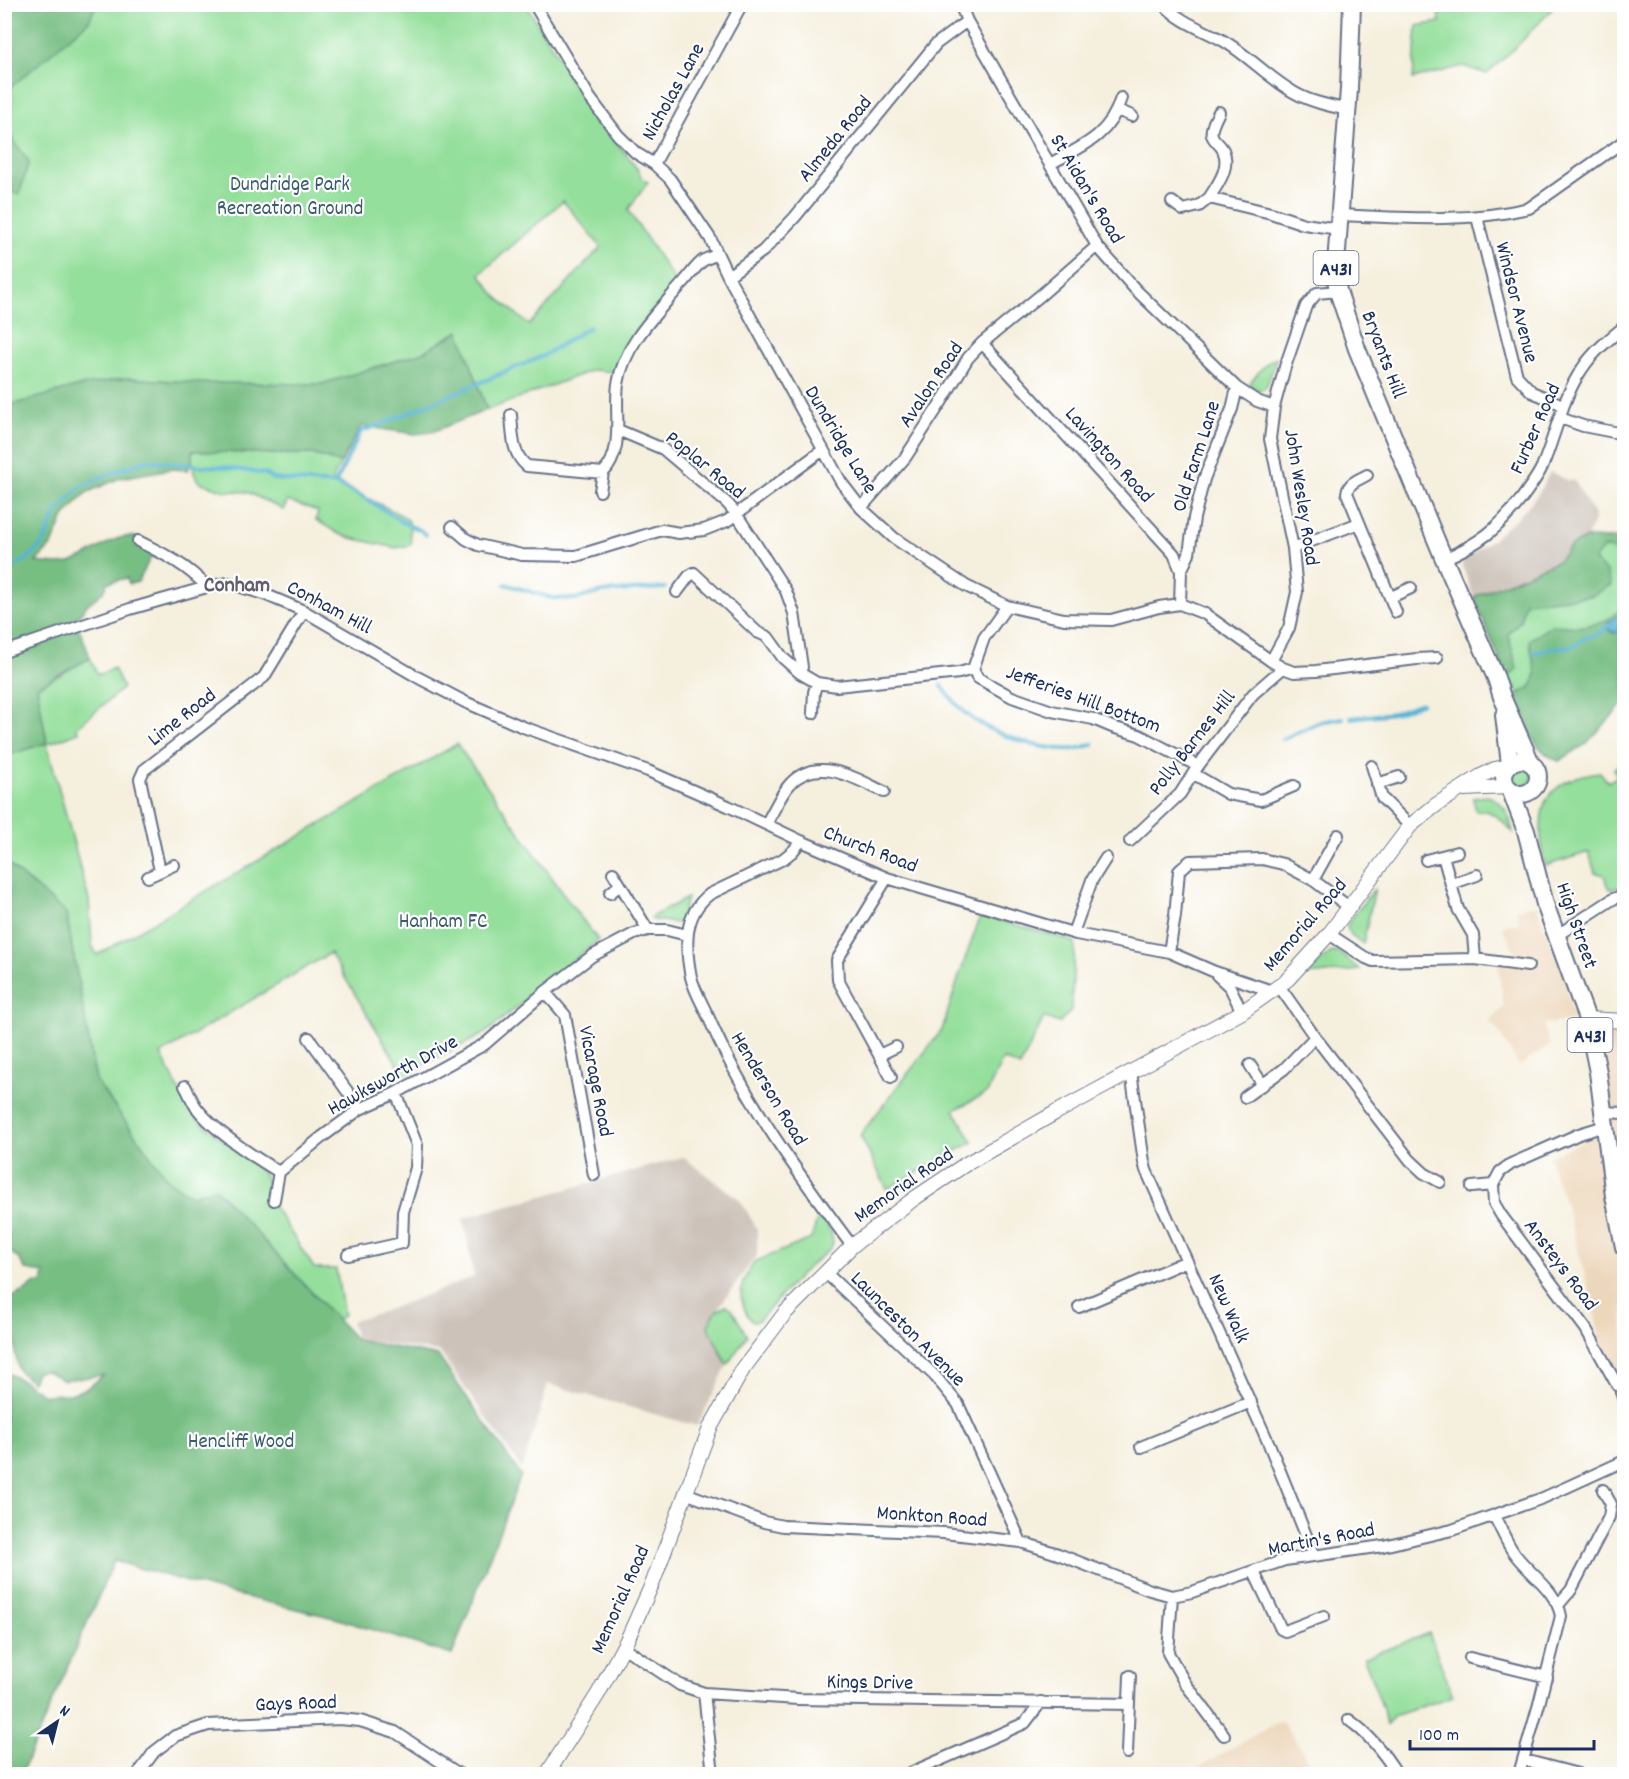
<svg xmlns="http://www.w3.org/2000/svg" width="1629" height="1779" font-family="Dekko,sans-serif">
	<style>
		.built { fill: #edd7bb }
		.industrial { fill: #ccc2b9 }
		.green { fill: #94df9b; stroke: #58877c; stroke-width: 1.5; fill-rule: evenodd }
		.forest { fill: #77be83; stroke: #497670; stroke-width: 1.5 }
		.water { fill: #57b4d5; stroke: #39729a; stroke-width: 1.5 }
		.lines { fill: none; stroke-linecap: round; stroke-linejoin: round }
		.stream { stroke: #57b4d5; stroke-width: 4 }
		.minor-casing { stroke: #67728a; stroke-width: 14 }
		.tertiary-casing { stroke: #67728a; stroke-width: 16 }
		.primary-casing { stroke: #67728a; stroke-width: 20 }
		.minor { stroke: #fff; stroke-width: 10 }
		.tertiary { stroke: #fff; stroke-width: 14 }
		.primary { stroke: #fff; stroke-width: 16 }
		.labels { text-anchor: middle; stroke-width: 4.5; stroke-linejoin: round; paint-order: stroke }
		.shield { fill: #fff; stroke: #5f6d8e; stroke-width: 1.5 }
		.shield-label { font-size: 20px; font-weight: bold; fill: #1b2f5e }
		.street-label { font-size: 21px; fill: #1b2f5e; stroke: #fff }
		.park-label { font-size: 21px; fill: #395b6d; stroke: #fff }
		.neighbourhood-label { font-size: 22px; font-weight: bold; fill: #615f70; stroke: #fff }
	</style>
	<rect width="100%" height="100%" fill="#fff"/>
	<filter id="ink" filterUnits="userSpaceOnUse"><feTurbulence type="fractalNoise" baseFrequency=".0167" numOctaves="2"/><feDisplacementMap in="SourceGraphic" scale="12" xChannelSelector="R" yChannelSelector="G"/><feConvolveMatrix kernelMatrix="1 2 1 2 8 2 1 2 1" color-interpolation-filters="sRGB"/></filter>
	<filter id="wash" filterUnits="userSpaceOnUse"><feTurbulence type="fractalNoise" baseFrequency=".008" numOctaves="4" result="noise"/><feDisplacementMap in="SourceGraphic" scale="24" xChannelSelector="R" yChannelSelector="G"/><feGaussianBlur stdDeviation="1.35" result="paint"/><feColorMatrix in="noise" values="0 0 0 0 0 0 0 0 0 0 0 0 0 0 0 0 0 1.4 0 .05"/><feComposite in="paint" operator="in"/></filter>
	<g filter="url(#wash)">
		<rect width="100%" height="100%" fill="#f5efdd"/>
		<path class="built" d="M1536,905L1566,981L1573,1020L1543,1024L1550,1045L1519,1066L1499,1032L1489,1021L1504,1007L1497,956L1515,952L1502,926L1519,923L1516,908Z
			M1624,1028V1389L1598,1339L1597,1323L1586,1279L1569,1216L1549,1157L1612,1127L1604,1029Z
			M1281,1720L1318,1774H1187Z"/>
		<path class="industrial" d="M1550,472L1570,481L1574,480L1595,517L1587,538L1571,546L1558,561L1474,597L1462,565L1463,560L1493,539L1522,513L1538,494Z
			M683,1157L740,1200L757,1229V1255L716,1311L708,1326L727,1365L697,1426L548,1384L522,1469L440,1352L356,1339L351,1321L382,1312L474,1277L463,1218Z"/>
		<path class="green" d="M11,5H526L591,108L638,170L642,179L648,182L628,210L677,284L634,339L615,372L593,370L487,410L459,331L421,353L322,384L202,383L127,378L80,386L5,407L4,33ZM563,201L601,247L529,325L495,295L480,274Z
			M1437,5V4L1556,5L1518,45L1487,74L1463,66L1413,79L1417,26L1440,22Z
			M1277,358L1266,388L1261,390H1256L1249,384C1257,375 1265,361 1277,358Z
			M192,451L279,454H312L341,463L332,480L401,515L409,521L411,545L396,548L351,538L339,534L316,520L318,511L287,501L284,510L247,492L226,491L199,482C192,474 192,462 192,451Z
			M1587,538L1606,539L1624,538V703L1586,744L1559,761C1532,751 1524,721 1514,697L1519,694L1516,687L1511,688L1474,597L1558,561L1571,546Z
			M90,658L98,675L114,668L123,688L76,728L79,732L47,744L89,900L92,945L97,955L457,744L575,910L598,940L484,1034L404,1075L330,953L161,1054L184,1100L200,1121L263,1172L268,1183L264,1199L273,1205L314,1268L322,1269H336L344,1315L337,1320L215,1188L191,1196L167,1179L96,1081L66,913L5,862L4,756L47,743L37,687Z
			M1624,760V885L1610,889L1603,874L1595,873L1589,852L1545,866C1541,849 1537,810 1549,796C1561,781 1581,774 1600,772L1608,782L1617,777L1614,769Z
			M1512 777a10 10 0 1 1 20 0a10 10 0 1 1-20 0Z
			M1487,796C1505,801 1509,815 1513,832C1504,823 1491,807 1476,811L1473,798Z
			M1375,888L1363,944L1350,934L1347,927L1350,920Z
			M687,898L680,922L677,923L653,920L651,917Z
			M981,915L1072,941L1075,944L1071,1011L1059,1023L1044,1017L1020,1067L1003,1059L987,1093L954,1110L973,1142L887,1189L860,1135L942,1030L960,973Z
			M1334,952L1339,953L1360,970L1306,975L1330,953Z
			M819,1215L831,1232L833,1243L830,1249L804,1271L758,1321H753C747,1317 745,1311 743,1304C737,1287 746,1277 754,1262L811,1239Z
			M726,1305L732,1309L747,1336L727,1365L708,1326L716,1311Z
			M1429,1633L1453,1696L1394,1716L1386,1726L1383,1709L1364,1658Z"/>
		<path class="forest" d="M4,5H96L89,21L11,87V137L29,162L19,195L5,189Z
			M459,331L487,410L432,432L415,434L361,426L341,463L312,454H279L192,451V462L188,470L171,469L120,478L86,493L64,517L52,545L36,562C46,563 60,565 69,563C98,555 119,523 150,543C158,548 162,550 166,559L151,557L138,582L129,584L127,578L106,583V586L103,592L88,604L73,622L81,632L90,658L37,687L47,743L5,756L4,407L80,386L127,378L202,383L322,384L421,353Z
			M1587,538L1606,539L1624,538V552L1603,548L1594,560L1606,572L1611,585L1591,596L1525,602L1520,621L1508,634L1517,668L1512,674L1506,676L1474,597L1558,561L1571,546Z
			M1624,607V611L1608,623L1614,633L1624,630V703L1586,744L1559,761C1532,751 1524,721 1514,697L1533,685L1536,673L1529,640L1552,625L1579,627L1604,622Z
			M5,862L66,913L96,1081L167,1179L191,1196L215,1188L356,1340L438,1356L521,1475L452,1655L335,1618L216,1590L114,1561L21,1774H4L5,1372L23,1381L44,1395L70,1394L87,1388L104,1375L64,1380L46,1371L36,1372L32,1382L19,1371L15,1353V1338L9,1320V1299L25,1291L35,1283L42,1284L44,1273L26,1270L19,1259L8,1250L5,1231Z"/>
		<path class="water" d="M1624,611V630L1614,633L1606,627L1608,623Z"/>
		<g class="lines">
			<path class="stream" d="M335,484L361,431L377,426L543,356L589,327
				M4,569L25,561L43,544L56,513L80,487L116,471L149,460L198,466L223,467L266,474L273,479L335,484L360,495L406,524L420,530L426,535
				M505,584L552,598L576,599L602,592L665,588
				M1534,653L1552,648L1573,646L1585,638L1599,634L1606,627L1610,625
				M941,685C951,698 960,710 973,719C1000,737 1042,751 1075,749C1080,748 1087,746 1093,744
				M1351,718L1394,713L1422,703
				M1283,739L1320,722L1343,718"/>
		</g>
	</g>
	<g filter="url(#ink)">
		<g class="lines">
			<g class="minor-casing">
				<path id="minor" d="M534,4L590,98L618,135L636,153L654,164L670,179L710,238L728,276L841,482L861,508L894,538L966,586L1007,606L1064,619L1111,620L1159,607L1180,604L1205,614L1271,661L1283,668L1294,672L1316,671L1417,659L1437,658
					M960,4L967,21L1097,246L1135,289L1237,388L1257,401L1274,407
					M1164,4C1181,24 1206,30 1227,43C1251,58 1270,79 1295,93C1311,102 1330,106 1348,110
					M1117,110L1132,116
					M654,164L742,4
					M1050,164C1083,146 1110,136 1121,98
					M1209,198C1218,184 1231,167 1223,150C1220,144 1213,140 1212,135C1210,129 1216,118 1219,112
					M1172,202L1183,210L1199,206L1209,198L1271,213L1304,224L1339,229
					M1339,215C1403,218 1466,223 1529,208L1624,141
					M1477,217L1517,376L1532,392L1563,405
					M728,276L763,251L795,217L936,44L967,21
					M982,343L1174,554L1181,571L1180,604
					M511,415C513,434 511,453 527,466L603,473C625,451 614,412 618,384C624,344 657,313 682,284C689,277 696,265 704,260C708,258 713,256 717,255
					M1560,418L1583,426L1624,434
					M618,430L663,449L728,504L737,515L786,591L794,613L802,667L800,673
					M1367,475C1358,480 1349,482 1347,493L1396,612
					M600,491L603,473
					M861,508L905,458L942,401L968,358L982,343L1041,295L1097,246
					M452,527L466,539L478,545L522,555L576,556L662,530L679,533L704,530L727,521L823,450
					M138,541C164,554 187,565 207,587
					M1293,548L1359,523
					M1444,559C1480,543 1498,529 1522,498C1529,488 1537,478 1542,467C1556,434 1562,398 1582,369C1593,352 1609,339 1624,327
					M1181,571L1189,554L1194,518L1204,479L1232,409L1237,388
					M677,592L689,576L694,573L757,632L768,637L783,658L800,673L817,683L837,686L959,673L973,669
					M1391,597L1411,588
					M4,652L130,609L207,587L228,583L264,594L304,611L419,678L465,702L523,727L648,771L728,806L801,841L887,878L1076,934L1169,952L1215,972L1272,991
					M1271,661L1289,628L1297,592L1293,548L1270,439L1274,407L1285,367L1306,306L1317,293L1338,291
					M973,669L978,678L1012,697L1052,711L1093,719L1112,727L1139,735L1198,766
					M973,669L984,638L1007,606
					M813,713L814,692L817,683
					M1372,766L1382,798L1410,826
					M1194,774L1228,794L1261,800L1294,786
					M1377,784L1399,777
					M766,824C774,811 780,795 790,784C817,755 855,778 884,792
					M801,841L793,851L783,859L710,894C683,914 685,947 691,977C695,993 705,1008 711,1023C747,1104 800,1176 852,1246
					M1130,841L1180,794L1198,766L1253,694L1283,668
					M1443,856L1458,909L1473,935L1475,959
					M1426,860L1457,852
					M160,871L140,779L144,770L264,677L304,611
					M613,873L648,930
					M148,877L174,865
					M887,878L837,960L838,980L891,1077
					M1313,880L1338,835
					M1451,884L1477,875
					M610,893L620,885
					M1073,933L1092,880L1106,858
					M1329,934L1366,958L1373,961L1475,959L1528,966
					M1556,936L1613,899L1624,895
					M1169,952L1175,916L1179,871L1190,861L1262,859L1283,864L1313,880L1349,907
					M1217,975L1230,987L1242,1012
					M1279,986L1315,1037L1410,1160L1424,1173L1440,1182
					M545,992L565,1015L594,1175
					M309,1038L360,1109
					M879,1055L896,1047
					M1250,1065L1263,1085
					M1131,1072L1144,1162L1146,1170L1269,1444L1314,1555
					M185,1086C189,1093 192,1101 196,1107C214,1131 254,1157 279,1172
					M1245,1097L1284,1069L1315,1037
					M1603,1112L1624,1113
					M1493,1185L1500,1172L1511,1164L1579,1134L1605,1126
					M1472,1187L1493,1185L1494,1203L1501,1215L1586,1329L1617,1385
					M274,1200L279,1172L322,1137L360,1109L396,1093L485,1044L545,992L592,956L634,934L648,930H667L687,935
					M348,1255L402,1243L403,1212L416,1168L417,1145L396,1093
					M826,1273L935,1376L958,1404L1021,1542
					M1079,1307L1187,1261
					M1622,1393L1624,1398
					M1141,1447L1251,1402
					M685,1493L764,1522L783,1526L944,1533L1021,1542L1058,1554L1150,1590L1172,1596L1192,1592L1285,1560L1383,1546L1452,1530L1543,1498L1624,1461
					M1494,1516C1501,1528 1506,1542 1514,1553C1529,1574 1556,1589 1561,1616L1539,1704L1519,1774
					M1254,1572L1281,1629L1285,1631L1324,1616
					M1172,1596L1168,1653L1185,1683L1224,1735
					M1559,1604L1571,1590L1609,1517L1611,1504L1603,1490
					M623,1647L680,1685L704,1693L798,1699L1129,1704
					M1470,1658L1547,1677
					M704,1693L713,1774
					M1349,1720C1370,1735 1384,1753 1397,1774
					M1127,1753L1130,1676
					M1524,1760L1578,1774
					M138,1774L154,1752L175,1736L208,1725L340,1719L360,1721L395,1732L459,1774
					M908,1774L1025,1723L1041,1702"/>
			</g>
			<g class="tertiary-casing">
				<path id="tertiary" d="M1463,789L1508,787
					M1587,1019L1624,1021
					M547,1774L598,1694L628,1638L653,1582L710,1428L743,1369L785,1313L852,1246L915,1198L966,1164L1055,1113L1242,1012L1279,986L1288,979L1329,934L1410,826L1436,805L1481,776L1495,769L1509,766"/>
			</g>
			<g class="primary-casing">
				<path id="primary" d="M1352,4L1349,89L1336,264V278L1338,291L1357,349L1444,559L1496,678L1502,697L1531,763
					M1504,715L1510,764
					M1504 777a17 17 0 1 1 34 0a17 17 0 1 1-34 0Z
					M1510,789L1526,831L1545,904L1587,1019L1598,1072L1614,1196L1624,1247"/>
			</g>
			<use href="#minor" class="minor"/>
			<use href="#tertiary" class="tertiary"/>
			<use href="#primary" class="primary"/>
		</g>
	</g>
	<g class="labels">
		<g class="shield">
			<rect x="1313.5" y="251" width="45" height="34" rx="4.5"/>
			<rect x="1567.5" y="1018" width="45" height="34" rx="4.5"/>
		</g>
		<g class="shield-label">
			<text x="1336" y="275">A431</text>
			<text x="1590" y="1042">A431</text>
		</g>
		<g class="street-label">
			<text transform="translate(672 91) rotate(-61)" y="7">Nicholas Lane</text>
			<text transform="translate(834 138) rotate(-51)" y="7">Almeda Road</text>
			<text transform="translate(1088 188) rotate(59)" y="7">St Aidan's Road</text>
			<text transform="translate(1518 302) rotate(76)" y="7">Windsor Avenue</text>
			<text transform="translate(1385 354) rotate(69)" y="7">Bryants Hill</text>
			<text transform="translate(930 384) rotate(-56)" y="7">Avalon Road</text>
			<text transform="translate(1534 428) rotate(-66)" y="7">Furber Road</text>
			<text transform="translate(842 439) rotate(59)" y="7">Dundridge Lane</text>
			<text transform="translate(1110 454) rotate(48)" y="7">Lavington Road</text>
			<text transform="translate(1195 456) rotate(-72)" y="7">Old Farm Lane</text>
			<text transform="translate(706 464) rotate(39)" y="7">Poplar Road</text>
			<text transform="translate(1303 497) rotate(81)" y="7">John Wesley Road</text>
			<text transform="translate(330 606) rotate(28)" y="7">Conham Hill</text>
			<text transform="translate(1084 698) rotate(20)" y="7">Jefferies Hill Bottom</text>
			<text transform="translate(181 716) rotate(-38)" y="7">Lime Road</text>
			<text transform="translate(1191 742) rotate(-52)" y="7">Polly Barnes Hill</text>
			<text transform="translate(871 848) rotate(21)" y="7">Church Road</text>
			<text transform="translate(1304 924) rotate(-49)" y="7">Memorial Road</text>
			<text transform="translate(1578 925) rotate(71)" y="7">High Street</text>
			<text transform="translate(392 1074) rotate(-29)" y="7">Hawksworth Drive</text>
			<text transform="translate(597 1081) rotate(79)" y="7">Vicarage Road</text>
			<text transform="translate(770 1088) rotate(59)" y="7">Henderson Road</text>
			<text transform="translate(903 1184) rotate(-35)" y="7">Memorial Road</text>
			<text transform="translate(1562 1264) rotate(53)" y="7">Ansteys Road</text>
			<text transform="translate(1230 1308) rotate(66)" y="7">New Walk</text>
			<text transform="translate(909 1328) rotate(45)" y="7">Launceston Avenue</text>
			<text transform="translate(932 1515) rotate(4)" y="7">Monkton Road</text>
			<text transform="translate(1321 1538) rotate(-11)" y="7">Martin's Road</text>
			<text transform="translate(619 1599) rotate(-66)" y="7">Memorial Road</text>
			<text transform="translate(870 1681) rotate(1)" y="7">Kings Drive</text>
			<text transform="translate(296 1702) rotate(-2)" y="7">Gays Road</text>
		</g>
		<g class="park-label">
			<text x="290" y="190">Dundridge Park<tspan x="290" dy="24">Recreation Ground</tspan></text>
			<text x="443" y="927">Hanham FC</text>
			<text x="241" y="1447">Hencliff Wood</text>
		</g>
		<g class="neighbourhood-label">
			<text x="237" y="591">Conham</text>
		</g>
	</g>
	<rect width="1629" height="1779" fill="none" stroke="#fff" stroke-width="24"/>
	<g transform="translate(57 1722) rotate(35)" stroke="#ffffff" stroke-width="4.5" paint-order="stroke">
	<path d="M0-4.5L10 22L0 15L-10 22Z" fill="#1b2f5e"/>
	<text y="-9" font-size="16" font-weight="bold" text-anchor="middle" fill="#1b2f5e">N</text>
	</g>
	<path d="M1410 1740v9h184v-9" fill="none" stroke="#1b2f5e" stroke-width="3"/>
	<text x="1419" y="1740" font-size="18" fill="#1b2f5e" stroke="#ffffff" stroke-width="4.5" paint-order="stroke">100 m</text>
</svg>
